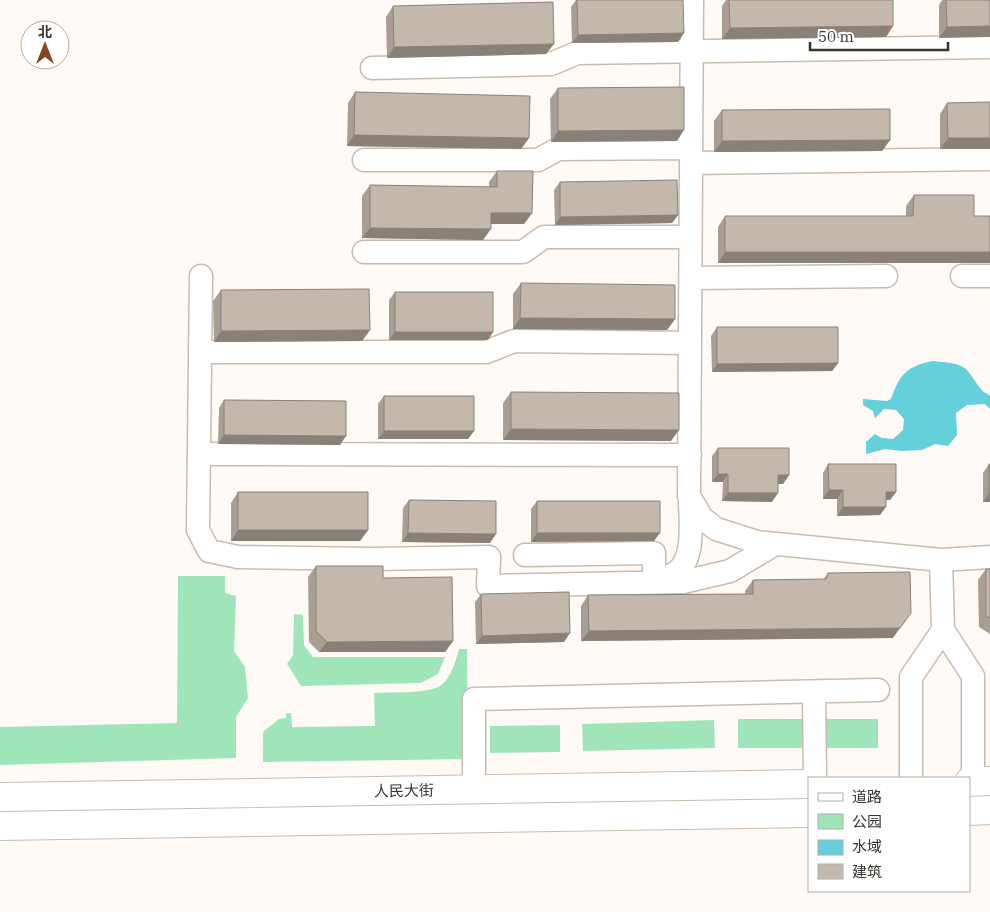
<svg xmlns="http://www.w3.org/2000/svg" width="990" height="912" font-family="'IBM Plex Serif','Noto Sans SC',serif">
	<style>
		.green { fill: #9fe5b9 }
		.water { fill: #63d0da }
		.lines { fill: none; stroke-linecap: round; stroke-linejoin: round }
		.minor-casing { stroke: #c8bcb0; stroke-width: 25 }
		.primary-casing { stroke: #c8bcb0; stroke-width: 30 }
		.minor { stroke: #fff; stroke-width: 22 }
		.primary { stroke: #fff; stroke-width: 28 }
		.wall { fill: #a99e94 }
		.shaded-wall { fill: #898178 }
		.building { fill: #c4b8ac; stroke: #898178 }
		.labels { text-anchor: middle; stroke-width: 4; stroke-linejoin: round; paint-order: stroke }
		.street-label { font-size: 15px; fill: #38342f; stroke: #fff }
	</style>
	<rect width="100%" height="100%" fill="#fffaf5"/>
	<path class="green" d="M178,576H225V593L236,596L234,651L245,667L248,698L236,717V758L0,765V727L177,723Z
		M294,614L303,615L304,645L313,657H445L438,674L421,683L301,686L287,664L293,655Z
		M459,649H467L468,759L263,762V732L279,719L286,718V713H291L292,727L375,726L374,693C391,692 426,694 440,686C451,679 456,660 459,649Z
		M738,719H806V748H738Z
		M826,719H878V748H825Z
		M714,720L715,748L583,751L582,724Z
		M560,725V752L490,753V726Z"/>
	<path class="water" d="M932,361C941,362 954,362 963,367C974,374 978,392 990,395V409L985,404L967,405L956,413L957,435L948,446L935,444L922,450L901,451L885,449L866,454V442L875,434L882,438L893,439L903,430L904,419L896,410L884,409L875,418L873,411L863,405V399L887,401L891,399C900,374 906,367 932,361Z"/>
	<g class="lines">
		<g class="minor-casing">
			<path id="minor" d="M692,0L689,496L702,518L716,529L757,542L941,560
				M372,68L551,64L577,53L990,47
				M364,160H538L558,149L691,148
				M691,163L990,159
				M364,252H523L544,237H690
				M201,276L198,530L209,551L238,557L372,559L489,557L488,586L683,582L730,571L775,544
				M962,276H990
				M691,278L886,276
				M200,352H486L514,341L690,343
				M199,454L690,455
				M525,555L654,553V583C660,580 668,577 675,573C696,560 690,520 690,500
				M943,630L973,676V781
				M814,692L815,778
				M911,778V677L943,630L941,560L990,557
				M474,789V699L878,690"/>
		</g>
		<g class="primary-casing">
			<path id="primary" d="M969,782L990,781
				M0,797L809,784
				M969,811L990,810
				M0,826L809,813"/>
		</g>
		<use href="#minor" class="minor"/>
		<use href="#primary" class="primary"/>
	</g>
	<path class="wall" d="M576,0H683L678,42L572,43L571,7Z
		M726,0H893V26L886,37L722,39V6Z
		M942,0H990L939,38V5Z
		M393,6L546,54L387,58L386,17Z
		M558,88L677,141L551,142L550,99Z
		M355,92L529,138L521,149L347,146L348,103Z
		M990,102V149H940V114L947,103Z
		M722,110L890,140L882,151L714,152V121Z
		M497,171L532,213L524,224H491L483,240L362,238V196L370,185L489,187V182Z
		M560,182L678,215L672,223L555,225L554,190Z
		M914,195L974,216L718,263V227L725,216H906V206Z
		M521,283L675,319L667,330L513,329V294Z
		M221,290L370,330L362,341L214,342L213,301Z
		M395,292L488,340H389V300Z
		M717,327L838,363L832,371L712,372L711,336Z
		M511,392L671,441L503,440V403Z
		M384,396L474,431L468,439H378V404Z
		M224,400L340,445L218,444L219,408Z
		M718,448L789,475L783,484H778L772,502L722,501L723,482H712V456Z
		M828,464L896,492L890,500H886L880,515L837,516V499H823V473Z
		M989,464L990,502H983V473Z
		M238,492L368,530L360,541H231V503Z
		M409,500L490,543L402,542L403,508Z
		M537,501L654,541L531,542V509Z
		M316,566L383,578L453,641L445,652H319L309,642L308,577Z
		M986,569H990V634L979,627L978,580Z
		M828,573L893,638L581,641V606L588,595L745,594V591L753,580L824,579Z
		M481,594L564,642L476,644L475,602Z"/>
	<path class="shaded-wall" d="M893,26L886,37L722,39L730,28Z
		M990,26V37L939,38L947,27Z
		M684,33L678,42L572,43L578,35Z
		M554,44L546,54L387,58L394,47Z
		M684,130L677,141L551,142L558,131Z
		M354,135L529,138L521,149L347,146Z
		M948,138H990V149H940Z
		M890,140L882,151L714,152L722,141Z
		M491,213H532L524,224H483Z
		M678,215L672,223L555,225L560,217Z
		M370,228L491,229L483,240L362,238Z
		M725,252H990V263H718Z
		M520,318L675,319L667,330L513,329Z
		M370,330L362,341L214,342L221,331Z
		M395,332H493L488,340H389Z
		M838,363L832,371L712,372L717,364Z
		M511,429L679,430L671,441L503,440Z
		M384,431H474L468,439H378Z
		M224,435L346,436L340,445L218,444Z
		M718,474H728L723,482H712Z
		M778,475H789L783,484H772Z
		M829,490H843L837,499H823Z
		M886,492H896L890,500H880Z
		M728,493H778L772,502L722,501Z
		M989,493H990V502H983Z
		M843,507H886L880,515L837,516Z
		M238,530H368L360,541H231Z
		M408,533L496,534L490,543L402,542Z
		M537,533H660L654,541L531,542Z
		M900,628L893,638L581,641L589,631Z
		M570,633L564,642L476,644L482,636Z
		M453,641L445,652H319L327,642Z"/>
	<path class="building" d="M577,0H683L684,33L578,35Z
		M729,0H893V26L730,28Z
		M946,0H990V26L947,27Z
		M553,2L554,44L394,47L393,6Z
		M684,87V130L558,131V88Z
		M355,92L530,96L529,138L354,135Z
		M990,102V138H948L947,103Z
		M890,109V140L722,141V110Z
		M497,171H533L532,213H491V229L370,228V185L497,187Z
		M677,180L678,215L560,217V182Z
		M914,195H974V216H990V252H725V216H913Z
		M521,283L675,285V319L520,318Z
		M369,289L370,330L221,331V290Z
		M395,292H493V332H395Z
		M717,327H838V363L717,364Z
		M511,392L679,393V430L511,429Z
		M384,396H474V431H384Z
		M224,400L346,401V436L224,435Z
		M718,448H789V475H778V493H728V474H718Z
		M828,464H896V492H886V507H843V490H829Z
		M989,464H990V493H989Z
		M238,492H368V530H238Z
		M409,500L496,501V534L408,533Z
		M537,501H660V533H537Z
		M316,566H383V578L452,577L453,641L327,642L316,631Z
		M986,569H990V618L986,616Z
		M910,572L911,613L900,628L589,631L588,595L753,594V580L826,579L828,573Z
		M569,592L570,633L482,636L481,594Z"/>
	<g class="labels">
		<g class="street-label">
			<text transform="translate(404 791) rotate(-1)" y="5">人民大街</text>
		</g>
	</g>
	<rect x="808" y="777" width="162" height="115" fill="#ffffff" stroke="#afaeac"/>
	<rect x="818" y="793" width="25" height="8" fill="#ffffff" stroke="#afaeac"/>
	<text x="852" y="802" font-size="15" fill="#38342f">道路</text>
	<rect x="818" y="814" width="25" height="15" fill="#9fe5b9" stroke="#afaeac"/>
	<text x="852" y="827" font-size="15" fill="#38342f">公园</text>
	<rect x="818" y="840" width="25" height="15" fill="#63d0da" stroke="#afaeac"/>
	<text x="852" y="852" font-size="15" fill="#38342f">水域</text>
	<rect x="818" y="864" width="25" height="15" fill="#c4b8ac" stroke="#afaeac"/>
	<text x="852" y="877" font-size="15" fill="#38342f">建筑</text>
	<g transform="translate(45 45)"><circle r="24" fill="#ffffff" stroke="#afaeac"/>
	<path d="M0-4L9 19L0 12L-9 19Z" fill="#8a4320"/>
	<text y="-8" font-size="14" font-weight="bold" text-anchor="middle" fill="#38342f">北</text>
	</g>
	<path d="M810 42v8h138v-8" fill="none" stroke="#38342f" stroke-width="2.5"/>
	<text x="818" y="42" font-size="15" fill="#38342f" stroke="#ffffff" stroke-width="4" paint-order="stroke">50 m</text>
</svg>
